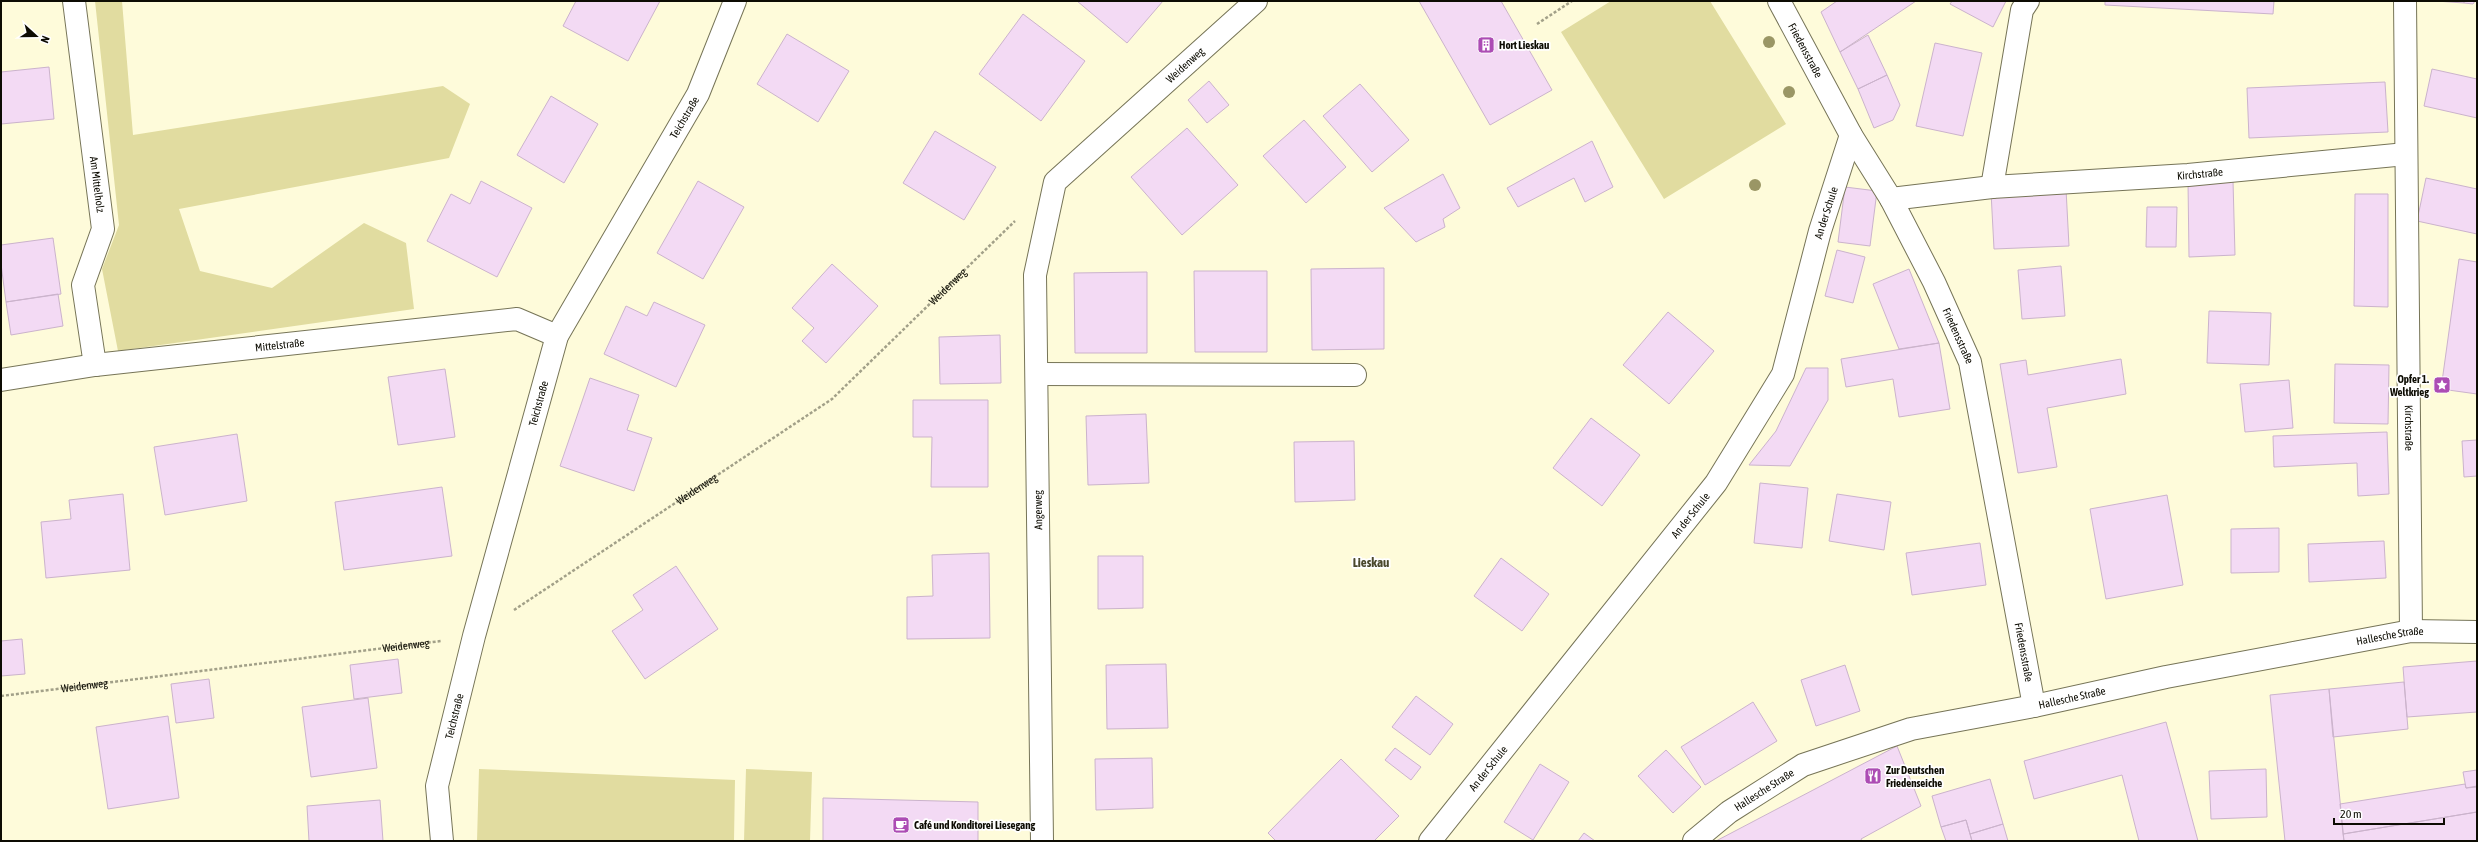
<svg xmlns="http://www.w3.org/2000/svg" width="2478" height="842" font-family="'Asap Condensed',sans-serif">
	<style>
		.green { fill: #e1dca0 }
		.building { fill: #f3daf4; stroke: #cbb3cc }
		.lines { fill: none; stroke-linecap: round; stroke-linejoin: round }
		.minor-casing { stroke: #767457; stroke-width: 24 }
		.path { stroke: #a2a088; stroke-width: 2.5; stroke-dasharray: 3 2; stroke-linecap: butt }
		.minor { stroke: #fff; stroke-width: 22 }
		.tree { fill: #9a9665 }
		.labels { text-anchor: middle; stroke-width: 3.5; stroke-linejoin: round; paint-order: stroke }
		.poi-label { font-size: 11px; font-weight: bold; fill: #0d0c03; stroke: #fff; text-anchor: start }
		.street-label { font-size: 11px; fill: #0d0c03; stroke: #fff }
		.quarter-label { font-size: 13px; font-weight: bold; fill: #4a482c; stroke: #fff }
	</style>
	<rect width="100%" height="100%" fill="#fefbda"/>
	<path class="green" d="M95,1H122L133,135L443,86L470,104L449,158L179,209L200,271L272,288L364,223L406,243L414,309L118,351L102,269L119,225Z
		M1611,1H1710L1786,124L1664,199L1561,32Z
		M479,769L735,780L734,841H477Z
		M746,769L812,772L810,841H744Z"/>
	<path class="building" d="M576,1H660L628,61L563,26Z
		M1077,1H1163L1127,43Z
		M1419,1H1501L1552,90L1490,125Z
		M1837,1H1916L1840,52L1821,12Z
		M1952,1H2006L1993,27L1950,4Z
		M2105,1H2274L2273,14L2105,5Z
		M2436,1H2464V3Z
		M2464,1H2475L2473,4L2464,3Z
		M1023,14L1085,61L1041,121L979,74Z
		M787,34L849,71L818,122L757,84Z
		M1868,35L1887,75L1858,89L1840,52Z
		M1935,43L1982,53L1963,136L1916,126Z
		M49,67L54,119L1,124V72Z
		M2432,69L2477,79V118L2424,106Z
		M1887,75L1900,105L1893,120L1874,128L1858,89Z
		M1209,81L1229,105L1207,123L1188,100Z
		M2385,82L2388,132L2249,138L2247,88Z
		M1360,84L1409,140L1372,172L1323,116Z
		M551,96L598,124L564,183L517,155Z
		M1304,120L1346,167L1306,203L1263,156Z
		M1187,128L1238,185L1182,235L1131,177Z
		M935,131L996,167L964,220L903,183Z
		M1592,141L1613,187L1585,202L1574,178L1518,207L1507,188Z
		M1443,174L1460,208L1443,219L1445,227L1416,242L1384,208Z
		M2426,178L2477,189V234L2417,221Z
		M481,181L532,208L497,277L427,241L451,194L470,204Z
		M698,181L744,207L703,279L657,253Z
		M2233,181L2235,255L2189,257L2188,182Z
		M1845,187L1877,191L1870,246L1838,242Z
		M2066,189L2069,246L1994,249L1991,192Z
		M2355,194H2388V307L2354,306Z
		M2147,207H2177L2176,247H2146Z
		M53,238L61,294L6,302L1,264V245Z
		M1837,250L1865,257L1853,303L1825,296Z
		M2459,259L2477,262V394L2441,389Z
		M832,264L878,306L826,363L802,341L814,328L792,308Z
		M2061,266L2065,316L2022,319L2018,270Z
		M1384,268V349L1312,350L1311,269Z
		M1909,269L1939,343L1899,349L1873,284Z
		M1194,271H1267V352H1195Z
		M1147,272V353H1075L1074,273Z
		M58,294L63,326L11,335L6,302Z
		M654,302L705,325L676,387L604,354L626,306L647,316Z
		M2209,311L2271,313L2269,365L2207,363Z
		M1668,312L1714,351L1669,404L1623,365Z
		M1000,335L1001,383L940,384L939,337Z
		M1939,343L1950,409L1899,417L1893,379L1846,387L1841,359Z
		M2121,359L2126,394L2047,408L2057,467L2018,473L2000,364L2026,360L2028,375Z
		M2335,364L2389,365L2388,424L2334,423Z
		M1806,368H1828V400L1790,466L1749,465L1776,431Z
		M445,369L455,437L398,445L388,377Z
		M590,378L639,395L627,430L652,438L634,491L560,466Z
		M2289,380L2293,428L2245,432L2240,384Z
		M913,400H988V487H931L932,437H913Z
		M1146,414L1149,483L1088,485L1086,416Z
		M1591,418L1640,455L1602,506L1553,468Z
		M2387,432L2389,494L2358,496L2357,463L2274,467L2273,436Z
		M237,434L247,501L165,515L154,447Z
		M2477,440V476L2464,477L2462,441Z
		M1354,441L1355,500L1295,502L1294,442Z
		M1760,483L1808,488L1802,548L1754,543Z
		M442,487L452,556L344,570L335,502Z
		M123,494L130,570L46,578L41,522L71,519L69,500Z
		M1837,494L1891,502L1884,550L1829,541Z
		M2167,495L2183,585L2106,599L2090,509Z
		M2279,528V572L2231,573V529Z
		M2384,541L2386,578L2309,582L2308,544Z
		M1980,543L1986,585L1912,595L1906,553Z
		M989,553L990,638L907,639V597L933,596L932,555Z
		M1098,556H1143V608L1098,609Z
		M1501,558L1549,594L1522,631L1474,596Z
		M676,566L718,629L645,679L612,631L643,610L633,595Z
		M22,639L25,674L1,676V641Z
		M398,659L402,693L354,699L350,665Z
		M2477,661V712L2407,717L2403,667Z
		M1166,664L1168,728L1107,729L1106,665Z
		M1845,665L1860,711L1816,726L1801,680Z
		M209,679L214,718L176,723L171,684Z
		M2404,682L2408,729L2333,737L2329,689Z
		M2329,689L2344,841H2285L2270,695Z
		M1416,696L1453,724L1430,755L1392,727Z
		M368,698L377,768L311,777L302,707Z
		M1753,702L1777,741L1705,785L1681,747Z
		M168,716L179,798L108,809L96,727Z
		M2166,722L2198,841H2139L2122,775L2034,799L2024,761Z
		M1897,746L1921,806L1861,839L1862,841H1716Z
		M1395,748L1421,767L1411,780L1385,760Z
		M1666,750L1701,787L1673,813L1638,776Z
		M1152,758L1153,808L1096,810L1095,759Z
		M1341,759L1399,816L1374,841H1276L1268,833Z
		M1540,764L1569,782L1533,840L1504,822Z
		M2266,769L2267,817L2211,819L2209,771Z
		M2477,770V787L2466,788L2463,772Z
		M1990,779L2003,824L1970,834L1966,820L1941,827L1932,796Z
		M2465,784L2466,788L2477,786V812L2343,834L2340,804Z
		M823,798L978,802V841H823Z
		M380,800L383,841H309L307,806Z
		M2477,812V841H2344L2343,834Z
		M1966,820L1972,841H1946L1941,827Z
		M2003,824L2008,841H1972L1970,834Z
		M1584,833L1595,841H1578Z"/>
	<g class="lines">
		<g class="minor-casing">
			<g id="minor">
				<path id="s3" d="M74,1L103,229L83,285L95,365"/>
				<path id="s4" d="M1779,1L1851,135L1891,199L1934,282L1970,362L2034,706"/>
				<path id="s5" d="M2405,1L2411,631"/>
				<path d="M1992,187L2022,10L2028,1"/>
				<path id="s6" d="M1891,199L1992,187L2188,175L2406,154"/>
				<path d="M1037,374L1355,375"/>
				<path id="s7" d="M1,380L95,365L517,319L557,336"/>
				<path id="s8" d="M442,841L437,786L474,636L557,336L698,94L735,1"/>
				<path id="s9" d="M1042,841L1035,275L1055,182L1256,1"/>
				<path id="s10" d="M1430,841L1716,483L1783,374L1820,231L1851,135"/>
				<path id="s11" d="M1694,841L1729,812L1803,765L1911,729L2034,706L2166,677L2411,631L2477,632"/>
			</g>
		</g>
		<g class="path">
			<path d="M1537,24L1572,1"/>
			<path id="s1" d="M514,610L832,399L1015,221"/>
			<path id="s2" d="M1,696L441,641"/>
		</g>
		<use href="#minor" class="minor"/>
	</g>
	<g class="tree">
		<circle cx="1769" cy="42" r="6"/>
		<circle cx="1789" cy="92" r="6"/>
		<circle cx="1755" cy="185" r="6"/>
	</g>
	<defs>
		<g id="building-square" transform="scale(0.9)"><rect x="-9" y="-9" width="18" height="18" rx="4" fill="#ac4cb4" stroke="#fff"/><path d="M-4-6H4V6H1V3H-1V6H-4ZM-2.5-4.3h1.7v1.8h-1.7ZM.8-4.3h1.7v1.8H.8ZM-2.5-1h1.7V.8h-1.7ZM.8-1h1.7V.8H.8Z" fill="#fff"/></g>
		<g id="sight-square" transform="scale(0.9)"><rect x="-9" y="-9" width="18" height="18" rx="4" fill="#ac4cb4" stroke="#fff"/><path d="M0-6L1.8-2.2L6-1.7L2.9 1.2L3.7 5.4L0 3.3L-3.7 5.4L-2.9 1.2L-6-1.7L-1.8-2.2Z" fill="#fff"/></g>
		<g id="restaurant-square" transform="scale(0.9)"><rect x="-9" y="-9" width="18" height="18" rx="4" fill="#ac4cb4" stroke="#fff"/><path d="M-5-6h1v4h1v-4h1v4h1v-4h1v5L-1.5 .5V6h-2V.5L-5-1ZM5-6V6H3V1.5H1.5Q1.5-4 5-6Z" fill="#fff"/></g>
		<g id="cafe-square" transform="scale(0.9)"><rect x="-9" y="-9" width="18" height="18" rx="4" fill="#ac4cb4" stroke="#fff"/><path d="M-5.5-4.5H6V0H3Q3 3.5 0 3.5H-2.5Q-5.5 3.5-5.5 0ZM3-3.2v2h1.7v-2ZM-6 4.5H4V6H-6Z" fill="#fff"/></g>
	</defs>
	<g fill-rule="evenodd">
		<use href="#building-square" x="1486" y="45"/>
		<use href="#sight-square" x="2442" y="385"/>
		<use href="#restaurant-square" x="1873" y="776"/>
		<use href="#cafe-square" x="901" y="825"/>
	</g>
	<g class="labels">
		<g class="poi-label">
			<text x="1499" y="49">Hort Lieskau</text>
			<text x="2429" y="383" text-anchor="end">Opfer 1.<tspan x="2429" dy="13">Weltkrieg</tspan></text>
			<text x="1886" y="774">Zur Deutschen<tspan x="1886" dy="13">Friedenseiche</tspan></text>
			<text x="914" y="829">Café und Konditorei Liesegang</text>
		</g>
		<g class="street-label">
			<text dy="4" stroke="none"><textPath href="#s4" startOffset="56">Friedensstraße</textPath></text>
			<text dy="4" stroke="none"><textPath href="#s9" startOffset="836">Weidenweg</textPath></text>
			<text dy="4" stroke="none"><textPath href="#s8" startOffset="774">Teichstraße</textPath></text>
			<text dy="4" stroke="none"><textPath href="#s6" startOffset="310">Kirchstraße</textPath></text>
			<text dy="4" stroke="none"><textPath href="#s3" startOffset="185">Am Mittelholz</textPath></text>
			<text dy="4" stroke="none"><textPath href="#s10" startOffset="753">An der Schule</textPath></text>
			<text dy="4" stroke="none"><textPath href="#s1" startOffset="543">Weidenweg</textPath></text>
			<text dy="4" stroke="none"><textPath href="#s4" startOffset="380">Friedensstraße</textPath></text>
			<text dy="4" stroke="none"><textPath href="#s7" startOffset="281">Mittelstraße</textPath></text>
			<text dy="4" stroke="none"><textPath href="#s8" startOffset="451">Teichstraße</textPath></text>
			<text dy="4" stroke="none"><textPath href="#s5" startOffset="427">Kirchstraße</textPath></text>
			<text dy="4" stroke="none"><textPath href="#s1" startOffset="219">Weidenweg</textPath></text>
			<text transform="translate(1038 510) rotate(-91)" y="4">Angerweg</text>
			<text dy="4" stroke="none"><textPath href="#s10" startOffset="417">An der Schule</textPath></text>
			<text dy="4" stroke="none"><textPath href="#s11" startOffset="735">Hallesche Straße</textPath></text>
			<text dy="4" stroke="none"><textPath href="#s2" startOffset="408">Weidenweg</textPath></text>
			<text dy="4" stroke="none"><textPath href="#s4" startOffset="704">Friedensstraße</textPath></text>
			<text dy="4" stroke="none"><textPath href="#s2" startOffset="84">Weidenweg</textPath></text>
			<text dy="4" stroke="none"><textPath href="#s11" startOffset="411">Hallesche Straße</textPath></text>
			<text dy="4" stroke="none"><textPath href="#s8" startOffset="127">Teichstraße</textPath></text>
			<text dy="4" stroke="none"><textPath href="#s10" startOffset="93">An der Schule</textPath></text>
			<text dy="4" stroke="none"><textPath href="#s11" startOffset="87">Hallesche Straße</textPath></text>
		</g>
		<g class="quarter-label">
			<text x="1371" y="567">Lieskau</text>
		</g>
	</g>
	<rect width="2478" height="842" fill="none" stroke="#0d0c03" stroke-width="4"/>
	<g transform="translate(36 36) rotate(111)" stroke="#ffffff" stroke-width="3" paint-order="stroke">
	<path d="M0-3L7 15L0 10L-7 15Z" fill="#0d0c03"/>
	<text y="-6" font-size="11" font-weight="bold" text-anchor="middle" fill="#0d0c03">N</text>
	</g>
	<path d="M2334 818v6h110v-6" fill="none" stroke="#0d0c03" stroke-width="2"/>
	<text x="2340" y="818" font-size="12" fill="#0d0c03" stroke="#ffffff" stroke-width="3" paint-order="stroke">20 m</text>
</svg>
